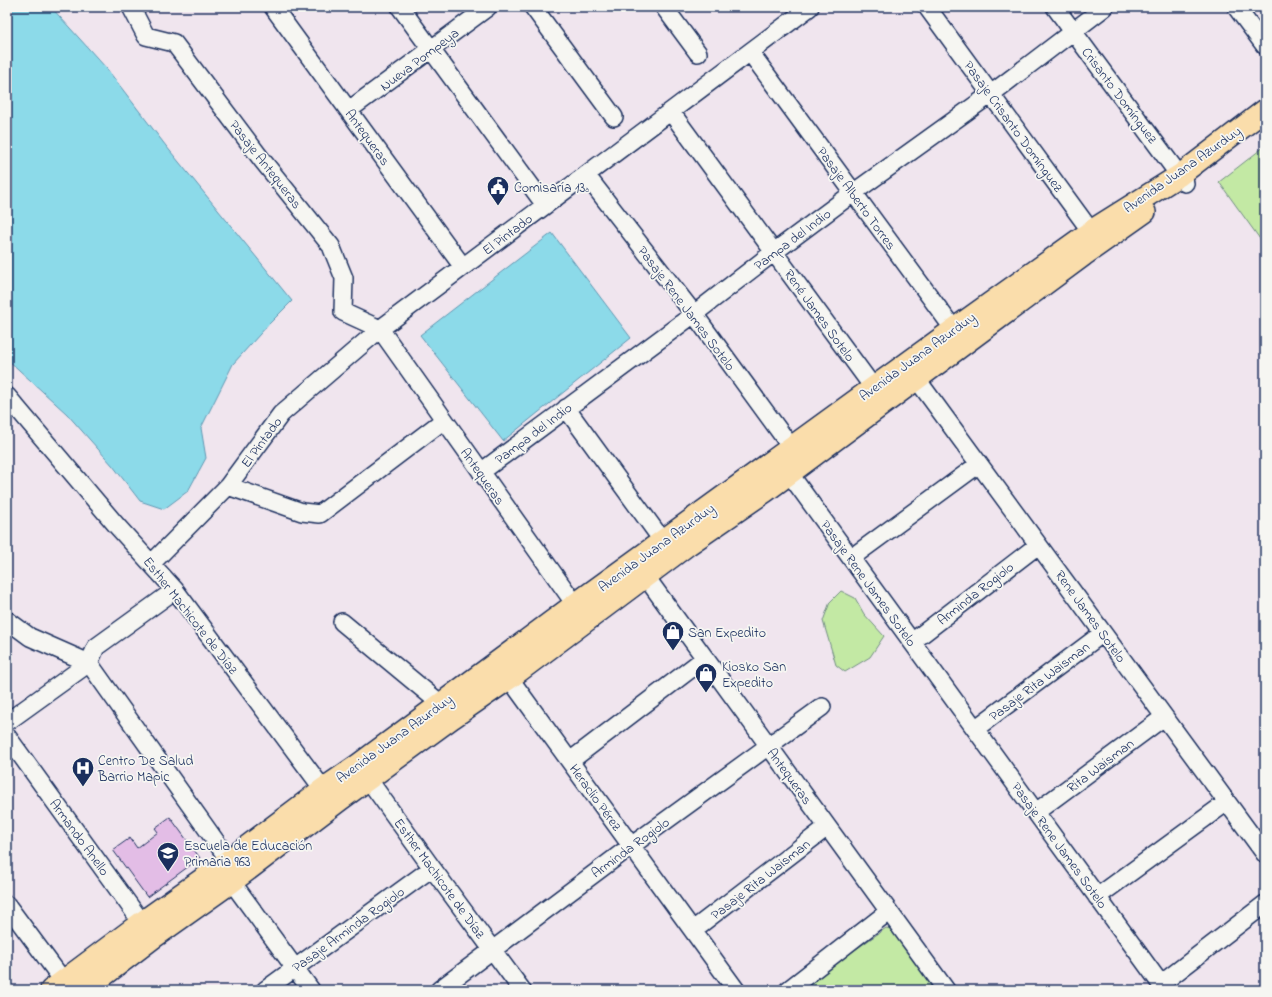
<svg xmlns="http://www.w3.org/2000/svg" width="1272" height="997" font-family="'Indie Flower',sans-serif">
	<style>
		.green { fill: #c3e9a4; stroke: #6f8c81 }
		.water { fill: #8cdae9; stroke: #5f96b1 }
		.building { fill: #e3bde6; stroke: #1b2f5e }
		.lines { fill: none; stroke-linecap: round; stroke-linejoin: round }
		.minor-casing { stroke: #1b2f5e; stroke-width: 20 }
		.major-casing { stroke: #1b2f5e; stroke-width: 24 }
		.minor { stroke: #f6f6f2; stroke-width: 17 }
		.major { stroke: #faddab; stroke-width: 21 }
		.labels { text-anchor: middle; stroke-width: 3.5; stroke-linejoin: round; paint-order: stroke }
		.street-label { font-size: 14px; fill: #1b2f5e; stroke: #f6f6f2 }
		.poi-label { font-size: 14px; fill: #1b2f5e; stroke: #f6f6f2; text-anchor: start }
	</style>
	<rect width="100%" height="100%" fill="#f0e5ee"/>
	<filter id="ink" filterUnits="userSpaceOnUse"><feTurbulence type="fractalNoise" baseFrequency=".025" numOctaves="2"/><feDisplacementMap in="SourceGraphic" scale="8" xChannelSelector="R" yChannelSelector="G"/><feConvolveMatrix kernelMatrix="1 2 1 2 8 2 1 2 1" color-interpolation-filters="sRGB"/></filter>
	<g filter="url(#ink)">
		<path class="green" d="M1265,146V246L1219,182Z
			M841,591L855,598L864,614L884,636L870,657L845,672L836,665L823,621L830,602Z
			M886,928L892,929L939,990H809L805,985Z"/>
		<path class="water" d="M7,7H51L107,69L166,146L292,301L269,324L233,364L201,428L206,458L188,491L164,509L140,501L113,466L67,414L7,359Z
			M552,233L631,338L503,441L420,335Z"/>
		<path class="building" d="M170,817L200,858L147,897L113,850L130,838L137,848L158,832L155,828Z"/>
		<g class="lines">
			<g class="minor-casing">
				<path id="minor" d="M131,7L146,36L174,43L262,160L331,246L344,278L343,312L380,329L582,614
					M273,7L463,267
					M400,7L545,205
					M533,7L614,117
					M664,7L698,53
					M927,7L1098,241
					M1055,7L1185,183
					M1236,7L1265,46
					M750,52L961,339
					M349,110L488,7
					M671,112L881,398
					M586,175L694,314L791,447L789,473L1165,990
					M916,378L1265,854
					M7,396L117,526L175,590L323,789L334,796
					M566,408L670,551
					M481,472L694,314L774,252L853,193L991,94L1105,7
					M228,486L302,512L320,514L444,420
					M851,558L979,464
					M152,563L228,486L281,414L380,329L810,7
					M638,566L946,990
					M7,620L30,637L89,663
					M342,622L441,704L448,713
					M912,642L1038,545
					M89,663L229,860L232,882L311,990
					M502,668L736,990
					M7,722L89,663L96,647L175,590
					M975,729L1103,633
					M7,736L148,931
					M570,761L705,658
					M361,769L432,868L522,990
					M1036,812L1164,717
					M1097,897L1227,802
					M7,905L70,990
					M693,930L827,827
					M1161,984L1265,904
					M265,990L432,868
					M439,990L631,846L822,707
					M788,990L888,912"/>
			</g>
			<g class="major-casing">
				<path id="major" d="M51,990L142,922L229,860L323,789L358,765L574,605L954,329L1091,231L1180,175L1265,110
					M85,990L153,938L232,882L340,800L452,718L510,678L689,544L766,491L1084,255L1145,212"/>
			</g>
			<use href="#minor" class="minor"/>
			<use href="#major" class="major"/>
		</g>
	</g>
	<defs>
		<g id="civic-pin" transform="scale(1.15)"><path d="M0 17L-7.5 6A9.5 9.5 0 1 1 7.5 6Z" fill="#1b2f5e" stroke="#f6f6f2"/><path d="M-.6-6.5H3V-4.5H.6V-3L4-1V1h2V6H-6V1h2V-1L-.6-3ZM-1.2 2.5V6h2.4V2.5Z" fill="#fff"/></g>
		<g id="shop-pin" transform="scale(1.15)"><path d="M0 17L-7.5 6A9.5 9.5 0 1 1 7.5 6Z" fill="#1b2f5e" stroke="#f6f6f2"/><path d="M-5-2.5h2.3a2.7 3.5 0 0 1 5.4 0H5L5.5 6h-11ZM-1.5-2.5h3a1.5 2.3 0 0 0-3 0Z" fill="#fff"/></g>
		<g id="hospital-pin" transform="scale(1.15)"><path d="M0 17L-7.5 6A9.5 9.5 0 1 1 7.5 6Z" fill="#1b2f5e" stroke="#f6f6f2"/><path d="M-5-5h3v3.5h4V-5h3V5h-3V1.5h-4V5h-3Z" fill="#fff"/></g>
		<g id="school-pin" transform="scale(1.15)"><path d="M0 17L-7.5 6A9.5 9.5 0 1 1 7.5 6Z" fill="#1b2f5e" stroke="#f6f6f2"/><path d="M0-5L7-2L0 1L-7-2ZM-4 1L0 2.5L4 1V4Q0 6-4 4Z" fill="#fff"/></g>
	</defs>
	<g fill-rule="evenodd">
		<use href="#civic-pin" x="498" y="187"/>
		<use href="#shop-pin" x="673" y="632"/>
		<use href="#shop-pin" x="706" y="674"/>
		<use href="#hospital-pin" x="83" y="768"/>
		<use href="#school-pin" x="168" y="853"/>
	</g>
	<g class="labels">
		<g class="street-label">
			<text transform="translate(419 59) rotate(-37)" y="5">Nueva Pompeya</text>
			<text transform="translate(1120 95) rotate(53)" y="5">Crisanto Domínguez</text>
			<text transform="translate(1014 126) rotate(54)" y="5">Pasaje Crisanto Domínguez</text>
			<text transform="translate(368 137) rotate(54)" y="5">Antequeras</text>
			<text transform="translate(266 164) rotate(52)" y="5">Pasaje Antequeras</text>
			<text transform="translate(1182 169) rotate(-35)" y="5">Avenida Juana Azurduy</text>
			<text transform="translate(857 198) rotate(54)" y="5">Pasaje Alberto Torres</text>
			<text transform="translate(507 234) rotate(-37)" y="5">El Pintado</text>
			<text transform="translate(792 239) rotate(-37)" y="5">Pampa del Indio</text>
			<text transform="translate(687 308) rotate(53)" y="5">Pasaje Rene James Sotelo</text>
			<text transform="translate(820 315) rotate(54)" y="5">René James Sotelo</text>
			<text transform="translate(917 356) rotate(-36)" y="5">Avenida Juana Azurduy</text>
			<text transform="translate(533 433) rotate(-37)" y="5">Pampa del Indio</text>
			<text transform="translate(261 442) rotate(-54)" y="5">El Pintado</text>
			<text transform="translate(483 476) rotate(55)" y="5">Antequeras</text>
			<text transform="translate(656 547) rotate(-36)" y="5">Avenida Juana Azurduy</text>
			<text transform="translate(869 583) rotate(54)" y="5">Pasaje Rene James Sotelo</text>
			<text transform="translate(975 593) rotate(-38)" y="5">Arminda Rogiolo</text>
			<text transform="translate(191 615) rotate(52)" y="5">Esther Machicote de Díaz</text>
			<text transform="translate(1091 616) rotate(54)" y="5">Rene James Sotelo</text>
			<text transform="translate(1039 681) rotate(-37)" y="5">Pasaje Rita Waisman</text>
			<text transform="translate(394 738) rotate(-36)" y="5">Avenida Juana Azurduy</text>
			<text transform="translate(1100 765) rotate(-37)" y="5">Rita Waisman</text>
			<text transform="translate(790 776) rotate(54)" y="5">Antequeras</text>
			<text transform="translate(596 797) rotate(54)" y="5">Heraclio Pérez</text>
			<text transform="translate(80 837) rotate(54)" y="5">Armando Anello</text>
			<text transform="translate(1060 845) rotate(54)" y="5">Pasaje Rene James Sotelo</text>
			<text transform="translate(630 847) rotate(-36)" y="5">Arminda Rogiolo</text>
			<text transform="translate(440 878) rotate(54)" y="5">Esther Machicote de Díaz</text>
			<text transform="translate(760 879) rotate(-38)" y="5">Pasaje Rita Waisman</text>
			<text transform="translate(348 929) rotate(-36)" y="5">Pasaje Arminda Rogiolo</text>
		</g>
		<g class="poi-label">
			<text x="514" y="192">Comisaría 13ª</text>
			<text x="688" y="637">San Expedito</text>
			<text x="722" y="671">Kiosko San<tspan x="722" dy="16">Expedito</tspan></text>
			<text x="98" y="765">Centro De Salud<tspan x="98" dy="16">Barrio Mapic</tspan></text>
			<text x="184" y="850">Escuela de Educación<tspan x="184" dy="16">Primaria 963</tspan></text>
		</g>
	</g>
	<rect width="1272" height="997" fill="none" stroke="#f6f6f2" stroke-width="24"/>
	<rect x="12" y="12" width="1248" height="973" fill="none" stroke="#1b2f5e" stroke-width="1.5" filter="url(#ink)"/>
</svg>
